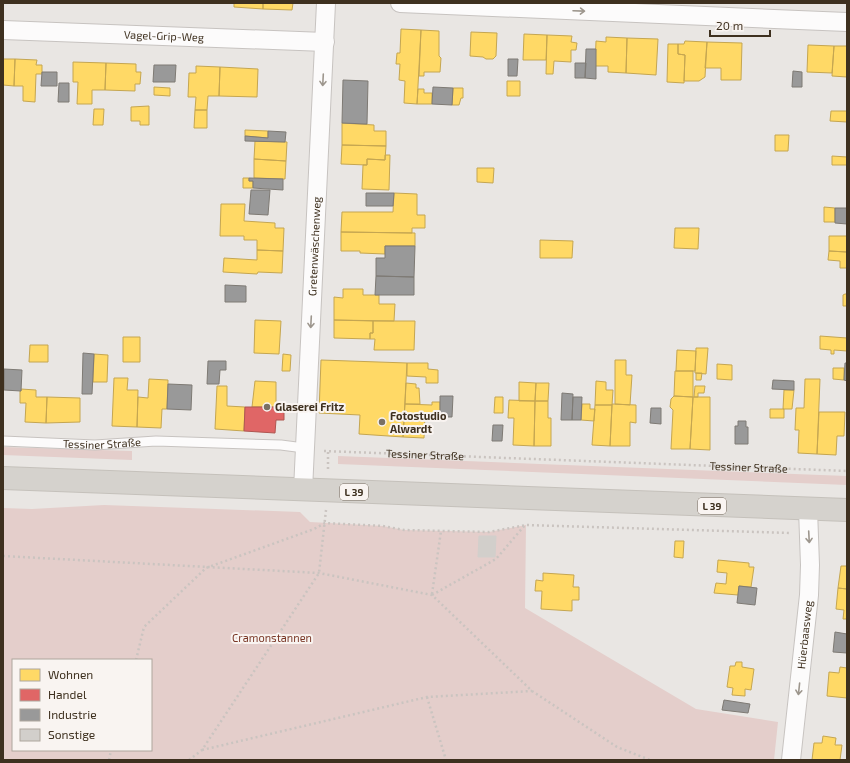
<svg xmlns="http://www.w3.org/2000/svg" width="850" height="763" font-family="'Exo 2',sans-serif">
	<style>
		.green { fill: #e4cecb; fill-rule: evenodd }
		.homes { fill: #ffd966; stroke: #c5a651 }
		.shops { fill: #e06666; stroke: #af5651 }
		.industry { fill: #999; stroke: #7e7a74 }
		.building { fill: #d2cfcb; stroke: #d2cfcc }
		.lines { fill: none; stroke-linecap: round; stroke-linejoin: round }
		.lane-casing { stroke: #c7c3c0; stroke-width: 11 }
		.street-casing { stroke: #c7c3c0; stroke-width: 20 }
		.primary-casing { stroke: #c5c1bb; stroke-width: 24 }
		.path { stroke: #cac4c0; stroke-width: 2.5; stroke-dasharray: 2 3; stroke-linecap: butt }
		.lane { stroke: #fcfbfb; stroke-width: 9 }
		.street { stroke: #fcfbfb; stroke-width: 18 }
		.primary { stroke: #d5d2cd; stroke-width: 22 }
		.oneway { stroke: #9d968d }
		.poi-dot { fill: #7a7064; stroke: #f9f4f1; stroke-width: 1.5 }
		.labels { text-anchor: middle; stroke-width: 4; stroke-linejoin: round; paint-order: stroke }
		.shield { fill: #f9f4f1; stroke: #766b5e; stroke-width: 1 }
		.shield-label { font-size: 10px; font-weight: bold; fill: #3e301f }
		.street-label { font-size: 11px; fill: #3e301f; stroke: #f9f4f1 }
		.poi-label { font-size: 11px; font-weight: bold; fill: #3e301f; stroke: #f9f4f1; text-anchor: start }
		.park-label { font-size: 11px; fill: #793726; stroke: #f9f4f1 }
	</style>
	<rect width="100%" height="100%" fill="#e9e6e3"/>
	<path class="green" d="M3,447L132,451V460L3,455Z
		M338,456L847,476V485L338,464Z
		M104,505L300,512L310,522L383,526L404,530L489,532L526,525L525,608L696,709L778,722L774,760H3V508L32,509ZM13,660H151V750H13Z"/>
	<path class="homes" d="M234,3H263V9L234,7Z
		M263,3H293L292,10L263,9Z
		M401,29L421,30L417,104L404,103L405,81L399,80L400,64H396L397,53H400Z
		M421,30L439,31V56L441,58L440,72H424V76H419Z
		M471,32L497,33L496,56L493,59H486L483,57L470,56Z
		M524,34L547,35L546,60H523Z
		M547,35L572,36L571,42L577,43L576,50H571V62L554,61L553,74H546Z
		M606,37L627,38L626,73L608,72V66H595L596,41L606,42Z
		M627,38L658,39L656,75L626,73Z
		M685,41L707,42L705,77L699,81H684L685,55L678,54V44H684Z
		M707,42L742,43L741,80H721V68H705Z
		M668,44H678V54L685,55L684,83L667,82Z
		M808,45L834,46L832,73L807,72Z
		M834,46H847V77L832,76Z
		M3,59H15L14,86L3,85Z
		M15,59L37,60L36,65H42V74H36L35,102L23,101V86H14Z
		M73,62L106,63L105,90H92V104H77L78,82H73Z
		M106,63L136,64V72H141L140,84H135V91L105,90Z
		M196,66L220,67L219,96H208L207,110H195L196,97H188L189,73H196Z
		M220,67L258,69L257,97L219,96Z
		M507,81H520V96H507Z
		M154,87L170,88V96L154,95Z
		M453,88H463V98H461L459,105H452Z
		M418,89H424V93H432V104H417Z
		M149,106V125H140V121H131V107Z
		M94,109H104L103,125H93Z
		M195,110H207V128H194Z
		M831,111H847V122L830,121Z
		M342,123L374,125V131H386V146L342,145Z
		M245,130L268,131V138L245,136Z
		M775,135H789L788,151H775Z
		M255,141L287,142L286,161L254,159Z
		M342,145L386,146L385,160L367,159V165L341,164Z
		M385,155H390L389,190L362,189L363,165H367V159L385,160Z
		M832,156L847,157V165H832Z
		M254,159L286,161L285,179L254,178Z
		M477,168H494L493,183L477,182Z
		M243,178H249V181H253V188H243Z
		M394,193L417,194V215H425V228H412V233L341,232L342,212H393Z
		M221,204H245L244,221L275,223V228H284L283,251L257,250V240H244V236H220Z
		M824,207L835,208V222H824Z
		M675,228H699L698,249L674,248Z
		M341,232L415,233V246H385V254L360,253V251H341Z
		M829,236H847V252L829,251Z
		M540,240L573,241L572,258H540Z
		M257,250L283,251L282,273L258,272L257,274L223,272L224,258L257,260Z
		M829,251L847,252V268H840V261L828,260Z
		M343,289H363V295H379V304H395L394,321L334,320V297L343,298Z
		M845,294H847V306H843V295Z
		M255,320L281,321L279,354L254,353Z
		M334,320L373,321V333H370V339L334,338Z
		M373,321H415L414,350H374L375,339H370V333H373Z
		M820,336L847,338V351L834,350V354H831V350L820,349Z
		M123,337H140V362H123Z
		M30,345H48V362H29Z
		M696,348H708L706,374L695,373Z
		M677,350L696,351L695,371H676Z
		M94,354L108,355L107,382H93Z
		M283,354L291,355L290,371H282Z
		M321,360L407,363L403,437L359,434L360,415L319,413Z
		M615,360H626V375H632L630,405L615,404Z
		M407,363H428V369L438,370V383H426V377L407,376Z
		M717,364L732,365V380L717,379Z
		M833,368H844V380L833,379Z
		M675,371H693V397L674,396Z
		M696,373H702L701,380H696Z
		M114,378H128L127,390H138L137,427L112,426Z
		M149,379L168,380L167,409H162L161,428L137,427L138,397L148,398Z
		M805,379H820L817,454L798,453L799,430H795L796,408H804Z
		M255,381L276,382V407H252Z
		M596,381L606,382V390H613L612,405H595Z
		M519,382L536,383L535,401H519Z
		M406,383L416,384V388H419L420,404H405Z
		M536,383H549L548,401H535Z
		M217,386H227V406L245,407L244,431L215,429Z
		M695,386H705L704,393H698V397H694Z
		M21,389L36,390V397H47L46,423L25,422L26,403H20V391H21Z
		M784,390H794L792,409H783Z
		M674,396L693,397L690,449H671L673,410L670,407L671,399Z
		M47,397L80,398V422L46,423Z
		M495,397H503V413H494Z
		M693,397H710V450L690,449Z
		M509,400L535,401L534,446L513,445L514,418H508Z
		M535,401H548V418H551V446H534Z
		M432,402H440V415L425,414L424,438L403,437L405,404L432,405Z
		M582,404H590V409H595L594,421L581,420Z
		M612,404L636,405V423L630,422V446H610Z
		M595,405H612L610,446L592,445Z
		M770,409H784V418H770Z
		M819,412H845L844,436H837L836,455L817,454Z
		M675,541H684L683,558L674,557Z
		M718,560L749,563V567H754L751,587L739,586L738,595L714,593L716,583L726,584L727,573L717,572Z
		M841,566H847V589L838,588Z
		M543,573L574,575L573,587H579V600H572V611L541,609L542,591H535L536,580L543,581Z
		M838,588L847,589V619H843L844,610L836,609Z
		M736,662H742V667L754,669L751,690L745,689V696L732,695L733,688L727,687L730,666H735Z
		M840,667L847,668V698L827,696L829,672L839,673Z
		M823,736L836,738L835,745H842L840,760H812L814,743H822Z"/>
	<path class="shops" d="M245,407H277V409H284V420H276L275,433L244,431Z"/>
	<path class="industry" d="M586,49H596V79L585,78Z
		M508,59H518L517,76H508Z
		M575,63H586L585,78H575Z
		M154,65H176L175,82H153Z
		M793,71L802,72V87H792Z
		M42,72H57V86H41Z
		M343,80L368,81L367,124L342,123Z
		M59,83H69V102H58Z
		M433,87L453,88L452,105L432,104Z
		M268,131L286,132L285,142L245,141V136L268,138Z
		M249,178L283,179V190L253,188V181H249Z
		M251,190H270L268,215L249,214Z
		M366,193H394L393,206H366Z
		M835,208H847V224L835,223Z
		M385,246H415L414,277L376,276V258H385Z
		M376,276L414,277V295H375Z
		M225,285L246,286V302H225Z
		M83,353L94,354L92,394H82Z
		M208,361H226V370H220L219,384H207Z
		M845,363H847V381L844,380Z
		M4,369L22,370L21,391L4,390Z
		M773,380L794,381V390L772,389Z
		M168,384L192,385L191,410L167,409Z
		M562,393L573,394L572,420H561Z
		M440,396H453L452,417H440Z
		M573,397H582L581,420H572Z
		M651,408H661V424L650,423Z
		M738,421H746V427H748V444H735V426H738Z
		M493,425H503L502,441H492Z
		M739,586L757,588L755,605L737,603Z
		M835,632L847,634V653L833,652Z
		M724,700L750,704L748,713L722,710Z"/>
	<path class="building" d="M479,536H496L495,557H478Z"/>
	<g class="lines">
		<g class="lane-casing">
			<g id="lane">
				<path id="s2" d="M3,441L95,445L156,441L281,445L304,448"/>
			</g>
		</g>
		<g class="street-casing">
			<g id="street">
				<path d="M400,3L847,22"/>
				<path id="s3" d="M3,30L325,42"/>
				<path id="s4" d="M303,490L326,3"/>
				<path id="s5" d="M791,760L809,595L810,565L808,509"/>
			</g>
		</g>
		<g class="primary-casing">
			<path id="primary" d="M3,478L847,510"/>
		</g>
		<g class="path">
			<path id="s1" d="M324,451L847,471"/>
			<path d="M328,469V451"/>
			<path d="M3,556L319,573L432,595L532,691L617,747L650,760"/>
			<path d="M432,594L441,531"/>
			<path d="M432,595L496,559L525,525"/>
			<path d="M136,660L144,627L206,568L314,529L325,523L383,526L404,530L489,532L526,525L791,533"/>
			<path d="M427,697L446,760"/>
			<path d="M202,750L427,697L532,691"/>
			<path d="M109,760L111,750"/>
			<path d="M189,760L202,750L319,573L326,510"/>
		</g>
		<use href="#lane" class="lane"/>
		<use href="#street" class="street"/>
		<use href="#primary" class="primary"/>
	</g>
	<defs><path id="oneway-shaft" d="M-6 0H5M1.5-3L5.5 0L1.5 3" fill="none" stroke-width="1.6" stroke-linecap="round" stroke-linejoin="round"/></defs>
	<g class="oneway">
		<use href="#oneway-shaft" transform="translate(579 11) rotate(2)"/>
		<use href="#oneway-shaft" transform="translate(323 80) rotate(93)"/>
		<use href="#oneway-shaft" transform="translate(311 322) rotate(93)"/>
		<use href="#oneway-shaft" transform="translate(809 537) rotate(87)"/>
		<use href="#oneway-shaft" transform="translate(799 689) rotate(96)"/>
	</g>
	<g class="poi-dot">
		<circle cx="267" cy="407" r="4"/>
		<circle cx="382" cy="422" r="4"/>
	</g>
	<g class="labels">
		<g class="shield">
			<rect x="340" y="484" width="28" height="16" rx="3"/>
			<rect x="698" y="498" width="28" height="16" rx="3"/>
		</g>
		<g class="shield-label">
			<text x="354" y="496">L 39</text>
			<text x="712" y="510">L 39</text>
		</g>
		<g class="street-label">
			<text dy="4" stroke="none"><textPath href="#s3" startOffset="161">Vagel-Grip-Weg</textPath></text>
			<text dy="4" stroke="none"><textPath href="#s4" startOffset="244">Gretenwäschenweg</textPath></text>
			<text dy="4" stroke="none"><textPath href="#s2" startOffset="99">Tessiner Straße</textPath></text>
			<text dy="4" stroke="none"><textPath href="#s1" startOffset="101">Tessiner Straße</textPath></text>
			<text dy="4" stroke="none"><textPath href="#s1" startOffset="425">Tessiner Straße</textPath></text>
			<text dy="4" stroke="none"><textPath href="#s5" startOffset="126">Hüerbaasweg</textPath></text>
		</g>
		<g class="poi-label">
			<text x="275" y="411">Glaserei Fritz</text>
			<text x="390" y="420">Fotostudio<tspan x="390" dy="13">Alwardt</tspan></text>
		</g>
		<g class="park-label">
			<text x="272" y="642">Cramonstannen</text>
		</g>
	</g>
	<rect width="850" height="763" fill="none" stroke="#3e301f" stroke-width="8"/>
	<rect x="12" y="659" width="140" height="92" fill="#f9f4f1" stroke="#aea69d"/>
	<rect x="20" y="669" width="20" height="12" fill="#ffd966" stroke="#aea69d"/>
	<text x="48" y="679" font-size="12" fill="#3e301f">Wohnen</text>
	<rect x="20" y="689" width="20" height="12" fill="#e06666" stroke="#aea69d"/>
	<text x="48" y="699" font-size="12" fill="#3e301f">Handel</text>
	<rect x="20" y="709" width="20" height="12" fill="#999999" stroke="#aea69d"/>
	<text x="48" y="719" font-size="12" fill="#3e301f">Industrie</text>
	<rect x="20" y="729" width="20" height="12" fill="#d2cfcb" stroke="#aea69d"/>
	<text x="48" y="739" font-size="12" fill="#3e301f">Sonstige</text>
	<path d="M710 30v6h60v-6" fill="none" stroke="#3e301f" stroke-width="2"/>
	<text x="716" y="30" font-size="12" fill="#3e301f" stroke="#f9f4f1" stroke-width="3" paint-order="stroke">20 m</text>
</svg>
